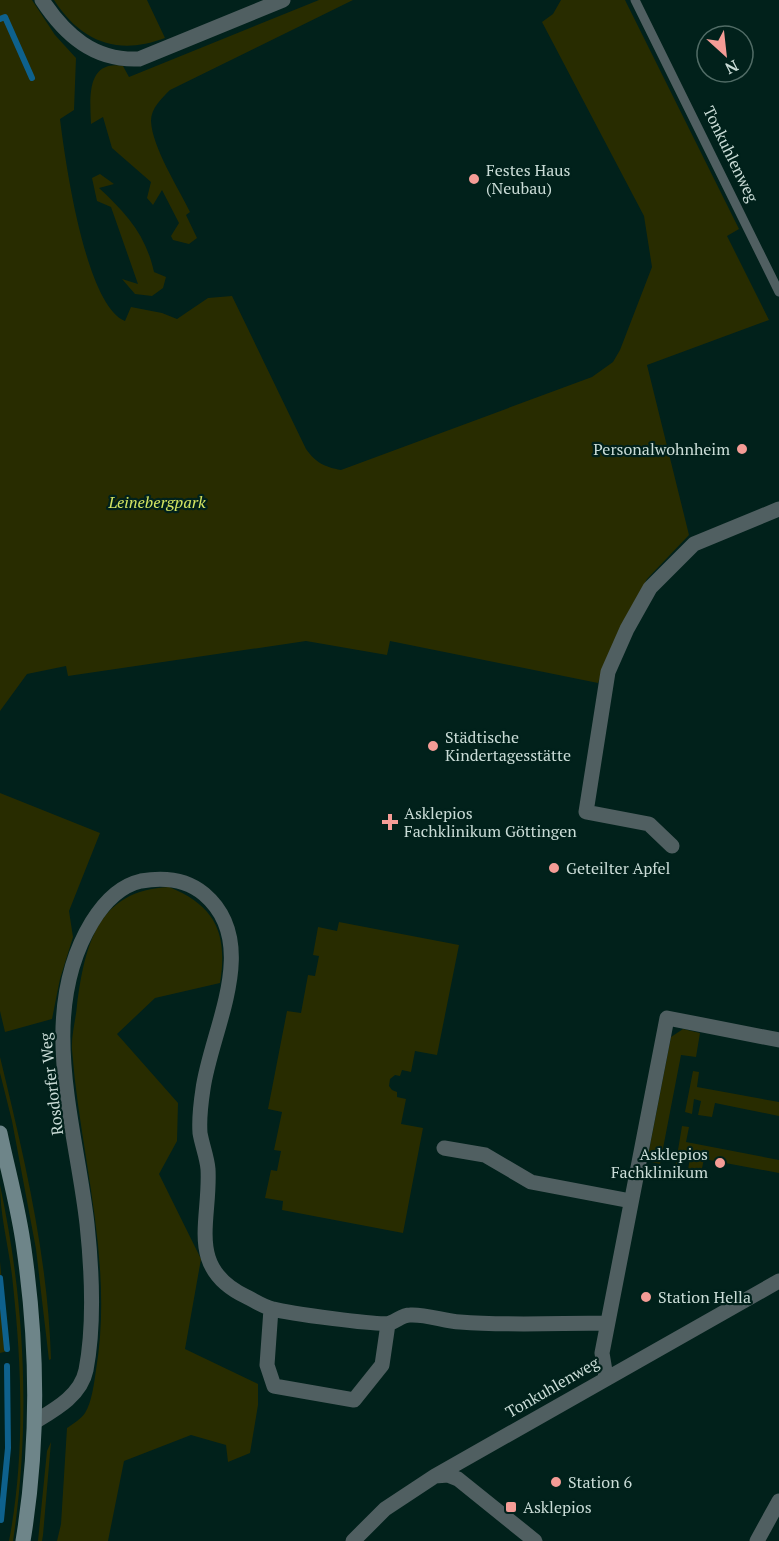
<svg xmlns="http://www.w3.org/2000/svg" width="779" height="1541" font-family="'PT Serif',serif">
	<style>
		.green { fill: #282c00 }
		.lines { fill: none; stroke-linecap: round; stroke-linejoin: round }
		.stream { stroke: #0e618c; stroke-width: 6 }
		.service { stroke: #505f61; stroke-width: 9 }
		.minor { stroke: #505f61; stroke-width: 15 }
		.secondary { stroke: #6e8589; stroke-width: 15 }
		.poi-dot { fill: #f59c96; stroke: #01211b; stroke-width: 2 }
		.labels { text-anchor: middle; stroke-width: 4.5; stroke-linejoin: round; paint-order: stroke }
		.street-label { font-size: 16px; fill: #cadcd7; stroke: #01211b }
		.poi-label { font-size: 16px; fill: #cadcd7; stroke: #01211b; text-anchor: start }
		.park-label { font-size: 16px; font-style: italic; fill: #d4e562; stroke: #01211b }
	</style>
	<rect width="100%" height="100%" fill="#01211b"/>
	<path class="green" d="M0,0H32L55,35L76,58L74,110L60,119C65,159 85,305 125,321L131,307L162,313L177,319L208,298L232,296L306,449C316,463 325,467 341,470L592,377L613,362L620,350L652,267L644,216L542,22L553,14L561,0H625L739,229L727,236L769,320L647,365L689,535L647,579L608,656L598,683L390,641L387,655L306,641L68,676L66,666L27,674L0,711Z
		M54,0H147L165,38C118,56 81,42 54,0Z
		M319,0H353L170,90C162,98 151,108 151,121C152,147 179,189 190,212L186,215L197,238L189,244L173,240L171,236L179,223L162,190L153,205L147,198L151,182L112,148L103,117L91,124C90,98 86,60 123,66L129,77Z
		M100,174L114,184L99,188C126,213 146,235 154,272L166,277L163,288L152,296L135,294L122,279L138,284L111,207L97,201L92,178Z
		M0,793L100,833L69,911L73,937L60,979L52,1019L5,1032L0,1011Z
		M169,887C216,906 228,934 220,983L155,998L117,1034L178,1103L177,1141L159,1174L201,1259L185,1349L258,1384V1405L250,1453L228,1462L226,1445L191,1435L124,1461L108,1541H57L61,1524L67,1428C73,1424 81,1419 85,1413C92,1402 94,1383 96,1370C114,1262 80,1156 72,1050C71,1035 76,1019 77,1005C85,944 98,890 169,887Z
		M339,922L459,945L437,1055L415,1051L411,1072L402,1070L400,1076L395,1075L390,1079L389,1086L392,1090L397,1092V1097L406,1099L401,1124L423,1128L403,1233L282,1210L283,1201L265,1198L271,1170L277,1171L281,1151L274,1150L282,1112L268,1109L287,1011L301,1013L308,975L315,976L319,956L313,955L318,927L337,931Z
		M683,1029L700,1033L696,1057L681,1055L660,1164L647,1161L671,1037Z
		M0,1057C24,1156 48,1257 51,1359L49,1360L36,1249L12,1121L0,1073Z
		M693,1071L699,1072L697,1087L779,1102V1116L715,1103L712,1117L698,1115L701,1101L694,1099L692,1114L685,1112Z
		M682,1126L689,1127L686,1142L779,1160V1173L704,1159L701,1173L688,1170L690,1157L684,1155L681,1169L675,1168Z
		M0,1185C25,1302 31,1422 13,1541H9C25,1457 22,1369 13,1285C10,1251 0,1218 0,1185Z
		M0,1261L8,1351L0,1353Z
		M51,1442L43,1535L42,1541H38L47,1451Z"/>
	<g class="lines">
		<path class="stream" d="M0,19L5,17L32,78
			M0,1278L7,1349
			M1,1520L8,1448L7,1366"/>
		<path class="service" d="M635,0L779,292"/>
		<path class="minor" d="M42,0C65,35 94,61 139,59L283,0
			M672,846L649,824L586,812L608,672L627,629L650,588L694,544L779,509
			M444,1148L485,1155L531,1182L631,1201
			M271,1309L267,1365L274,1386L354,1400L382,1365L388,1324
			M606,1377L602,1353L667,1018L779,1040
			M36,1421C56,1409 81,1395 86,1370C95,1323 92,1271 87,1224C76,1125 36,1014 92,922C103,904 119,886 141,881C164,877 186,879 204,894C262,943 211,1030 203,1089C201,1102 199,1119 200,1133C202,1145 207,1157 208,1169C211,1221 185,1268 247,1297C255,1301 264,1307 273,1309C287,1313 381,1326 390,1323C397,1321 402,1315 410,1315C426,1314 444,1321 460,1322C509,1326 559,1323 607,1323
			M435,1476L448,1475L458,1479L535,1541
			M353,1541L385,1509L435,1476L779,1281
			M757,1541L779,1501"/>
		<path class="secondary" d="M0,1133C8,1171 19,1210 24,1249C38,1347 39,1444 23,1541"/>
	</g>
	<g class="poi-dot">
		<circle cx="474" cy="179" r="6"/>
		<circle cx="742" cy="449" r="6"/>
		<circle cx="433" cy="746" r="6"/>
		<path d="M387 813h6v6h6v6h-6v6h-6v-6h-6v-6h6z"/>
		<circle cx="554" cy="868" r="6"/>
		<circle cx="720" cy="1163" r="6"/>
		<circle cx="646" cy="1297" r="6"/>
		<circle cx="556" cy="1482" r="6"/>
		<rect x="505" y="1501" width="12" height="12" rx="3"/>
	</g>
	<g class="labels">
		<g class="street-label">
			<text transform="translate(731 154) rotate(64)" y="6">Tonkuhlenweg</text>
			<text transform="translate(51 1084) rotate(-97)" y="6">Rosdorfer Weg</text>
			<text transform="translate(552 1387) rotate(-30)" y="6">Tonkuhlenweg</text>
		</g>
		<g class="poi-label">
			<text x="486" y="176">Festes Haus<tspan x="486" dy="18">(Neubau)</tspan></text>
			<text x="730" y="455" text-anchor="end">Personalwohnheim</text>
			<text x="445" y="743">Städtische<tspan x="445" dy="18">Kindertagesstätte</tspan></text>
			<text x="404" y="819">Asklepios<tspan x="404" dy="18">Fachklinikum Göttingen</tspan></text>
			<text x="566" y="874">Geteilter Apfel</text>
			<text x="708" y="1160" text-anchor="end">Asklepios<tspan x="708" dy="18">Fachklinikum</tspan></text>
			<text x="658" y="1303">Station Hella</text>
			<text x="568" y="1488">Station 6</text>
			<text x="523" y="1513">Asklepios</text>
		</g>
		<g class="park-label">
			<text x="157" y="508">Leinebergpark</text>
		</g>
	</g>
	<g transform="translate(725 54) rotate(153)"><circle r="28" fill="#01211b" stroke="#516c66" stroke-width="1.5"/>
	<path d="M0-4.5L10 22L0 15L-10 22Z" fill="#f59c96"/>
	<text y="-9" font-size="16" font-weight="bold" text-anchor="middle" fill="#cadcd7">N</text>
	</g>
</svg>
